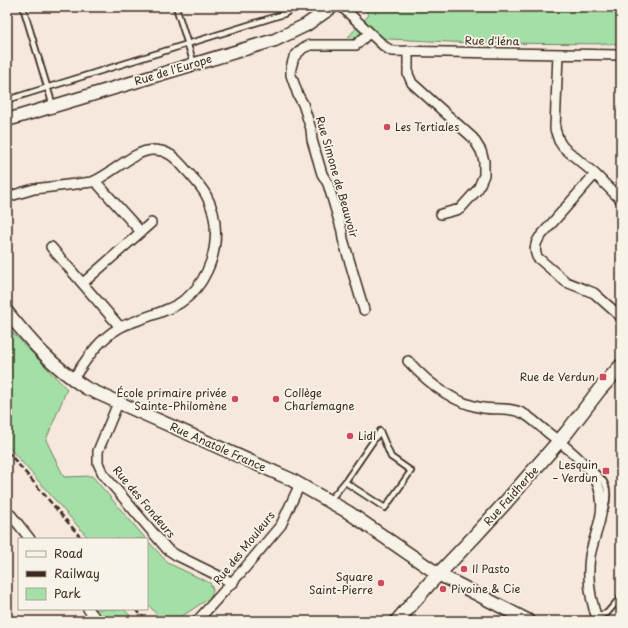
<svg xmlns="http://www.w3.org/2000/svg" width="628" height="628" font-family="'Playpen Sans',sans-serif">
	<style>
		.green { fill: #a3dfa6; stroke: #6f8462 }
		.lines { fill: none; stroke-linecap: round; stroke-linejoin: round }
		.service-casing { stroke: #3b2a1e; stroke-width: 8 }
		.minor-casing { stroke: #3b2a1e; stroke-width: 12 }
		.tertiary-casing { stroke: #3b2a1e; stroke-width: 15 }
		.secondary-casing { stroke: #3b2a1e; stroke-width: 16 }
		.service { stroke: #f7f3e8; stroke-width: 4.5 }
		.minor { stroke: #f7f3e8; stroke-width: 9 }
		.tertiary { stroke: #f7f3e8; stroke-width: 12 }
		.secondary { stroke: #f7f3e8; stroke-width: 13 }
		.rail { stroke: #3b2a1e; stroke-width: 2.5; stroke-dasharray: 6 3; stroke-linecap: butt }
		.poi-dot { fill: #d1495b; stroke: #f7f3e8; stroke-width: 1.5 }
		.labels { text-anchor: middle; stroke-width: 3.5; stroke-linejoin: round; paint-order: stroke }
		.street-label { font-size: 11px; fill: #3b2a1e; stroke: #f7f3e8 }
		.poi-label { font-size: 11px; fill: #3b2a1e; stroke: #f7f3e8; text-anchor: start }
	</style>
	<rect width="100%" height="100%" fill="#f7e8dd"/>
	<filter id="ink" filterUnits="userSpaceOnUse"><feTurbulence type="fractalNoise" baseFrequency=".025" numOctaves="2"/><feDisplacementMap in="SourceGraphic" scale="8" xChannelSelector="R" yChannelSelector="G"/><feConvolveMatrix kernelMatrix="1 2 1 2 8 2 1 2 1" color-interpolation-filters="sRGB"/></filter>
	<g filter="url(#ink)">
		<path class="green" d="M362,7H621V44L472,43L348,37L369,15Z
			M7,327L67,389L46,440L64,477L92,476L146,539H89L7,445Z
			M147,540L168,563L210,583L213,590L211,597L178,619L179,621H162L147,603Z
			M94,609H124L135,621H103Z"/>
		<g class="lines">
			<g class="service-casing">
				<path id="service" d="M23,7L53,106
					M176,7L194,64
					M7,100L284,14L296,7
					M591,469C607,480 610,490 605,509
					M329,501L345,482L380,431L391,457L411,471L385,508L345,482
					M597,616L607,613L621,597"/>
			</g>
			<g class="minor-casing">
				<path id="minor" d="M342,7L385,47L392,51L621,55
					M408,51V74L412,83L473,138L481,151L484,161V175L478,189L460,209L441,214
					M558,54L555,129L559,141L563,147L595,174L621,200
					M595,174L539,238C535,244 534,250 537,257L566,282L594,293L621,317
					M95,181L141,232
					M7,197L34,189L92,182C111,175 134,150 153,150C170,150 177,160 187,171C194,179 201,186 206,195C219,218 218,248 207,271C193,302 171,309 141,319C134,322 126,324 119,328C98,340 86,360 73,379
					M51,247L120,327
					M83,283L151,223
					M364,310L343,239L342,231L328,184L322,174L312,140L311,129L303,104L298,95L291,75V68L294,57L303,48L310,45H356L369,33
					M408,361C428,383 452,403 483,408C496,410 510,407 522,413C531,417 538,425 546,431C563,445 590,464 598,485C608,512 595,530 590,556C587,578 590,600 598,621
					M118,403L98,451V463L103,474L167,549L176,555L233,583
					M7,518L11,515L30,539
					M88,609L98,621
					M197,621L244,569L281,525L300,484"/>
			</g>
			<g class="tertiary-casing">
				<path id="tertiary" d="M7,120L275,40L306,25L332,7
					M7,312C33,344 51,365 86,388L290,479L348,512L438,574L529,621"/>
			</g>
			<g class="secondary-casing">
				<path id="secondary" d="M397,621L429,584L473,538L504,504L567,432L600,389L621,366"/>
			</g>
			<use href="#service" class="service"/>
			<use href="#minor" class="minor"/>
			<use href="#tertiary" class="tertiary"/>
			<use href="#secondary" class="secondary"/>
			<path class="rail" d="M7,451L82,539
				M136,609L146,621"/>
		</g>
	</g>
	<g class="poi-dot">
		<circle cx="387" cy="127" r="4"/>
		<rect x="599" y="373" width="8" height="8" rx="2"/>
		<circle cx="235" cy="399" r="4"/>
		<circle cx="276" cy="399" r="4"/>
		<circle cx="350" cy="436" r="4"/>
		<rect x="602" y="467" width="8" height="8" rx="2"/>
		<circle cx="464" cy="569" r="4"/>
		<circle cx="381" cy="583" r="4"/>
		<circle cx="443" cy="589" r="4"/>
	</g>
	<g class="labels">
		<g class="street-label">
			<text transform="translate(492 41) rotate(1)" y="4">Rue d'Iéna</text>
			<text transform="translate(173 70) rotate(-17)" y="4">Rue de l'Europe</text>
			<text transform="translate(337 177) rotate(74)" y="4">Rue Simone de Beauvoir</text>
			<text transform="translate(218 447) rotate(24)" y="4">Rue Anatole France</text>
			<text transform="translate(511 496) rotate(-48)" y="4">Rue Faidherbe</text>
			<text transform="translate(144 502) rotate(50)" y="4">Rue des Fondeurs</text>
			<text transform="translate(244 548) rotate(-51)" y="4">Rue des Mouleurs</text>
		</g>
		<g class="poi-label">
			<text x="395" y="131">Les Tertiales</text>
			<text x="595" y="381" text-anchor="end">Rue de Verdun</text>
			<text x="227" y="397" text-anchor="end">École primaire privée<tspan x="227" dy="13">Sainte-Philomène</tspan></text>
			<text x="284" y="397">Collège<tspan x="284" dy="13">Charlemagne</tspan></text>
			<text x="358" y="440">Lidl</text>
			<text x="598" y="469" text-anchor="end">Lesquin<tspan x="598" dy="13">– Verdun</tspan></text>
			<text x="472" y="573">Il Pasto</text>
			<text x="373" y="581" text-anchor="end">Square<tspan x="373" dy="13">Saint-Pierre</tspan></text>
			<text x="451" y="593">Pivoine &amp; Cie</text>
		</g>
	</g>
	<rect width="628" height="628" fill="none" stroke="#f7f3e8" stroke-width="24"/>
	<rect x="12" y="12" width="604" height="604" fill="none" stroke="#3b2a1e" stroke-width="1.5" filter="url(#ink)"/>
	<rect x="18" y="538" width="130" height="72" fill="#f7f3e8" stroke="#aca397"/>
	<rect x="26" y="551" width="20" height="6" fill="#f7f3e8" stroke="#aca397"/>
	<text x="54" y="558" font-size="12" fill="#3b2a1e">Road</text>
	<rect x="26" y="571" width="20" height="6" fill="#3b2a1e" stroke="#aca397"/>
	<text x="54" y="578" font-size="12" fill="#3b2a1e">Railway</text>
	<rect x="26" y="588" width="20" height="12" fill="#a3dfa6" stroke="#aca397"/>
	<text x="54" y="598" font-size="12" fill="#3b2a1e">Park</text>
</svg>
